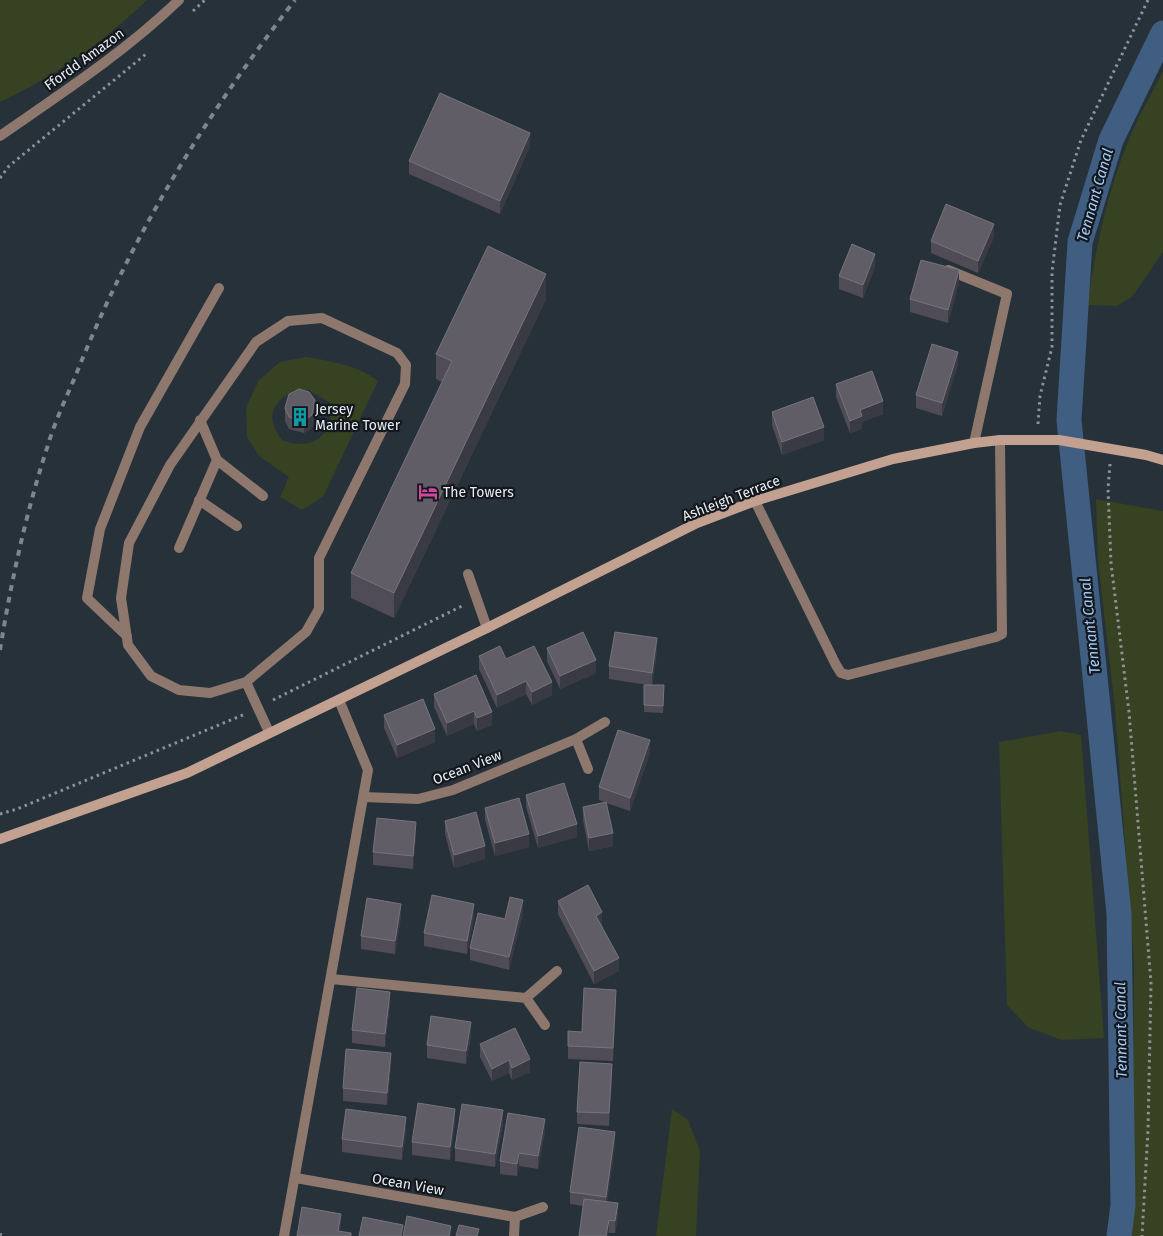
<svg xmlns="http://www.w3.org/2000/svg" width="1163" height="1236" font-family="'Fira Sans',sans-serif">
	<style>
		.green { fill: #364221; fill-rule: evenodd }
		.lines { fill: none; stroke-linecap: round; stroke-linejoin: round }
		.canal { stroke: #3f5e81; stroke-width: 25 }
		.path { stroke: #8b9399; stroke-width: 3; stroke-dasharray: 2.5 4; stroke-linecap: butt }
		.lane { stroke: #8e786e; stroke-width: 10 }
		.street { stroke: #8e786e; stroke-width: 10 }
		.secondary { stroke: #c3a191; stroke-width: 10 }
		.rail { stroke: #7d868d; stroke-width: 4; stroke-dasharray: 6 6; stroke-linecap: butt }
		.wall { fill: #504c57 }
		.shaded-wall { fill: #393a44 }
		.building { fill: #605d67; stroke: #75747d }
		.labels { text-anchor: middle; stroke-width: 4.5; stroke-linejoin: round; paint-order: stroke }
		.street-label { font-size: 14px; fill: #e6edf2; stroke: #14181c }
		.poi-label { font-size: 14px; fill: #e6edf2; stroke: #14181c; text-anchor: start }
		.water-label { font-size: 15px; font-style: italic; fill: #a2caf9; stroke: #14181c }
	</style>
	<rect width="100%" height="100%" fill="#273139"/>
	<path class="green" d="M0,0H147C104,41 55,77 0,102Z
		M1163,71V252L1132,297L1117,306L1087,305C1096,247 1108,187 1132,132C1141,111 1153,91 1163,71Z
		M306,357C330,361 358,365 378,381L323,497L302,510L280,497L289,477L260,457L247,437L246,407L259,380L280,362ZM294,390H309L330,403C335,435 312,452 282,440C265,417 271,404 294,390Z
		M1096,499L1163,511V1236H1131L1134,964L1115,709L1098,560Z
		M1061,731L1081,735L1104,1038L1062,1040L1029,1028L1007,1005L999,742Z
		M672,1109L688,1120L700,1151L696,1236H656Z"/>
	<g class="lines">
		<path class="canal" d="M1119,1236L1123,1205L1119,914L1069,420L1080,242L1111,140L1163,33"/>
		<path class="path" d="M193,11L205,0
			M0,178L9,166L146,54
			M1038,424L1040,396L1052,347V272L1060,205L1081,140L1148,0
			M1110,464L1108,489L1111,563L1129,712L1151,983L1148,1130L1142,1236
			M273,700L462,606
			M0,814L17,809L243,715"/>
		<path class="lane" d="M948,270L1007,294L974,443
			M322,318L397,353L406,365L405,384L319,558V609L306,632L246,682L210,693L179,690L151,676L128,645L121,598L129,543L170,465L256,342L288,321Z
			M200,420L217,460L263,496
			M199,500L237,526
			M755,501L836,665L841,673L848,675L996,637L1002,634L1000,440
			M179,548L217,460
			M468,574L487,628
			M127,636L87,598L100,529L140,427L219,288
			M246,682L269,732"/>
		<path class="street" d="M0,136C62,93 125,52 179,0
			M576,739L588,769
			M363,797L418,799L453,790L576,739L605,722
			M331,979L526,998L557,971
			M526,998L545,1025
			M296,1178L515,1217L543,1207
			M284,1236L368,770L339,700
			M514,1236L515,1217"/>
		<path class="secondary" d="M0,839L187,773L487,628L697,523L755,501L893,459L974,443L1000,440H1059L1146,455L1163,460"/>
		<path class="rail" d="M0,650C11,582 26,513 47,448C54,424 65,400 75,377C130,239 204,117 295,0
			M0,1233V1236"/>
	</g>
	<path class="wall" d="M530,146L500,214L409,174V161Z
		M994,237L978,273L931,253V241Z
		M875,267L863,298L839,289V276Z
		M959,283L948,323L910,312V299Z
		M546,299L394,618L351,598V573L442,382L436,379V354Z
		M958,364L942,416L916,408V395Z
		M836,384L883,414L862,422V429L850,433L836,397Z
		M285,408L315,413L312,428L304,433L289,429L285,421Z
		M772,412L824,440L782,455L772,425Z
		M547,648L596,673L560,689L547,661Z
		M657,651L652,685H664L663,713L644,712V685H648L609,679V666Z
		M479,656L506,659L552,695L532,705L526,694L497,708L479,669Z
		M476,675L492,725L477,731L474,724L447,736L434,707V694Z
		M384,715L435,742L397,758L384,728Z
		M650,753L630,811L606,803L613,846L589,851L583,820V807L605,802L599,800V787Z
		M526,795L577,837L538,848L526,807Z
		M485,808L529,847L495,856L485,820Z
		M445,821L485,859L454,868L445,834Z
		M416,834L413,869L373,865V852Z
		M558,901L602,925V926L619,971L594,984L558,914Z
		M523,913L509,970L470,960V948L505,919Z
		M401,916L395,954L361,949V936Z
		M474,916L467,954L424,946V933Z
		M616,1003L613,1061L568,1059V1046L582,1032Z
		M390,1004L385,1047L352,1043V1030Z
		M471,1035L466,1064L427,1058V1045Z
		M480,1044L530,1072L512,1080L509,1073L492,1081L480,1057Z
		M391,1066L387,1105L343,1101V1088Z
		M612,1077L609,1126L577,1124V1112Z
		M455,1122L450,1160L412,1155V1142Z
		M503,1123L495,1167L455,1161V1148Z
		M406,1130L402,1160L342,1152V1139Z
		M545,1132L538,1169L519,1166L517,1176L500,1174V1161Z
		M615,1145L607,1202L618,1216L615,1233H609L583,1206L570,1204V1192Z"/>
	<path class="shaded-wall" d="M530,133V146L500,214V201Z
		M994,224V237L978,273V261Z
		M875,254V267L863,298V285Z
		M959,270V283L948,323V310Z
		M546,274V299L394,618V593Z
		M958,352V364L942,416V403Z
		M315,400V413L312,428L304,433V421Z
		M883,401V414L862,422V429L850,433V421L860,410Z
		M824,427V440L782,455V442Z
		M657,638V651L652,685V673Z
		M596,660V673L560,689V676Z
		M526,681V694L497,708V695Z
		M552,682V695L532,705V692Z
		M474,711V724L447,736V723Z
		M492,712V725L477,731V718Z
		M435,729V742L397,758V745Z
		M650,740V753L630,811V798Z
		M416,822V834L413,869V856Z
		M577,824V837L538,848V836Z
		M613,833V846L589,851V838Z
		M529,834V847L495,856V843Z
		M485,846V859L454,868V855Z
		M523,900V913L509,970V957Z
		M401,904V916L395,954V941Z
		M474,904V916L467,954V941Z
		M602,912V925L596,928V916Z
		M619,958V971L594,984V971Z
		M616,990V1003L613,1061V1048Z
		M390,992V1004L385,1047V1034Z
		M471,1022V1035L466,1064V1051Z
		M391,1053V1066L387,1105V1093Z
		M530,1059V1072L512,1080V1068Z
		M509,1060V1073L492,1081V1069Z
		M612,1064V1077L609,1126V1113Z
		M455,1109V1122L450,1160V1147Z
		M503,1110V1123L495,1167V1154Z
		M406,1117V1130L402,1160V1147Z
		M545,1119V1132L538,1169V1156Z
		M615,1132V1145L606,1209V1197Z
		M519,1153V1166L517,1176V1164Z
		M618,1203V1216L615,1233V1221Z
		M341,1214V1227L339,1236L338,1231Z
		M609,1220V1233L608,1236H606Z
		M451,1226V1236H449Z"/>
	<path class="building" d="M440,93L530,133L500,201L409,161Z
		M946,204L994,224L978,261L931,241Z
		M852,244L875,254L863,285L839,276Z
		M488,246L546,274L394,593L351,573L452,361L436,354Z
		M921,260L959,270L948,310L910,299Z
		M932,344L958,352L942,403L916,395Z
		M872,371L883,401L860,410L862,416L850,421L836,384Z
		M299,389L309,392L315,400L312,415L304,421L289,417L285,408L289,394Z
		M813,397L824,427L782,442L772,412Z
		M583,632L596,660L560,676L547,648Z
		M615,632L657,638L652,673L609,666Z
		M500,646L506,659L534,646L552,682L532,692L526,681L497,695L479,656Z
		M476,675L492,712L477,718L474,711L447,723L434,694Z
		M644,685H664L663,706L644,705Z
		M423,699L435,729L397,745L384,715Z
		M618,730L650,740L630,798L599,787Z
		M564,783L577,824L538,836L526,795Z
		M519,798L529,834L495,843L485,808Z
		M606,802L613,833L589,838L583,807Z
		M476,812L485,846L454,855L445,821Z
		M377,818L416,822L413,856L373,852Z
		M588,885L602,912L596,916L619,958L594,971L558,901Z
		M432,895L474,904L467,941L424,933Z
		M510,897L523,900L509,957L470,948L478,913L505,919Z
		M367,898L401,904L395,941L361,936Z
		M357,988L390,992L385,1034L352,1030Z
		M584,988L616,990L613,1048L568,1046V1031L582,1032Z
		M431,1016L471,1022L466,1051L427,1045Z
		M515,1028L530,1059L512,1068L509,1060L492,1069L480,1044Z
		M346,1049L391,1053L387,1093L343,1088Z
		M580,1062L612,1064L609,1113L577,1112Z
		M418,1103L455,1109L450,1147L412,1142Z
		M462,1104L503,1110L495,1154L455,1148Z
		M346,1109L406,1117L402,1147L342,1139Z
		M508,1113L545,1119L538,1156L519,1153L517,1164L500,1161Z
		M579,1127L615,1132L606,1197L570,1192Z
		M584,1199L618,1203L615,1221L609,1220L606,1236H579Z
		M302,1207L341,1214L338,1231L351,1233V1236H297Z
		M407,1216L451,1226L449,1236H403Z
		M363,1217L403,1225L401,1236H359Z
		M459,1225L479,1229L477,1236H456Z"/>
	<defs>
		<g id="building-bare" transform="scale(1.5)"><path d="M-4-6H4V6H1V3H-1V6H-4ZM-2.5-4.3h1.7v1.8h-1.7ZM.8-4.3h1.7v1.8H.8ZM-2.5-1h1.7V.8h-1.7ZM.8-1h1.7V.8H.8Z" fill="#0f9aa8" stroke="#14181c" stroke-width="2.5" paint-order="stroke"/></g>
		<g id="hotel-bare" transform="scale(1.5)"><path d="M-6-4.5h1.5V1H6V5H4.5V3h-9V5H-6ZM-4 0a1.8 1.8 0 1 1 3.6 0ZM.5 0V-2.5h3Q6-2.5 6 0Z" fill="#d1479c" stroke="#14181c" stroke-width="2.5" paint-order="stroke"/></g>
	</defs>
	<g fill-rule="evenodd">
		<use href="#building-bare" x="300" y="417"/>
		<use href="#hotel-bare" x="428" y="492"/>
	</g>
	<g class="labels">
		<g class="street-label">
			<text transform="translate(84 59) rotate(-36)" y="5">Ffordd Amazon</text>
			<text transform="translate(731 498) rotate(-21)" y="5">Ashleigh Terrace</text>
			<text transform="translate(467 767) rotate(-21)" y="5">Ocean View</text>
			<text transform="translate(408 1184) rotate(10)" y="5">Ocean View</text>
		</g>
		<g class="poi-label">
			<text x="315" y="414">Jersey<tspan x="315" dy="16">Marine Tower</tspan></text>
			<text x="443" y="497">The Towers</text>
		</g>
		<g class="water-label">
			<text transform="translate(1095 195) rotate(-74)" y="5">Tennant Canal</text>
			<text transform="translate(1090 626) rotate(-96)" y="5">Tennant Canal</text>
			<text transform="translate(1121 1030) rotate(-91)" y="5">Tennant Canal</text>
		</g>
	</g>
</svg>
